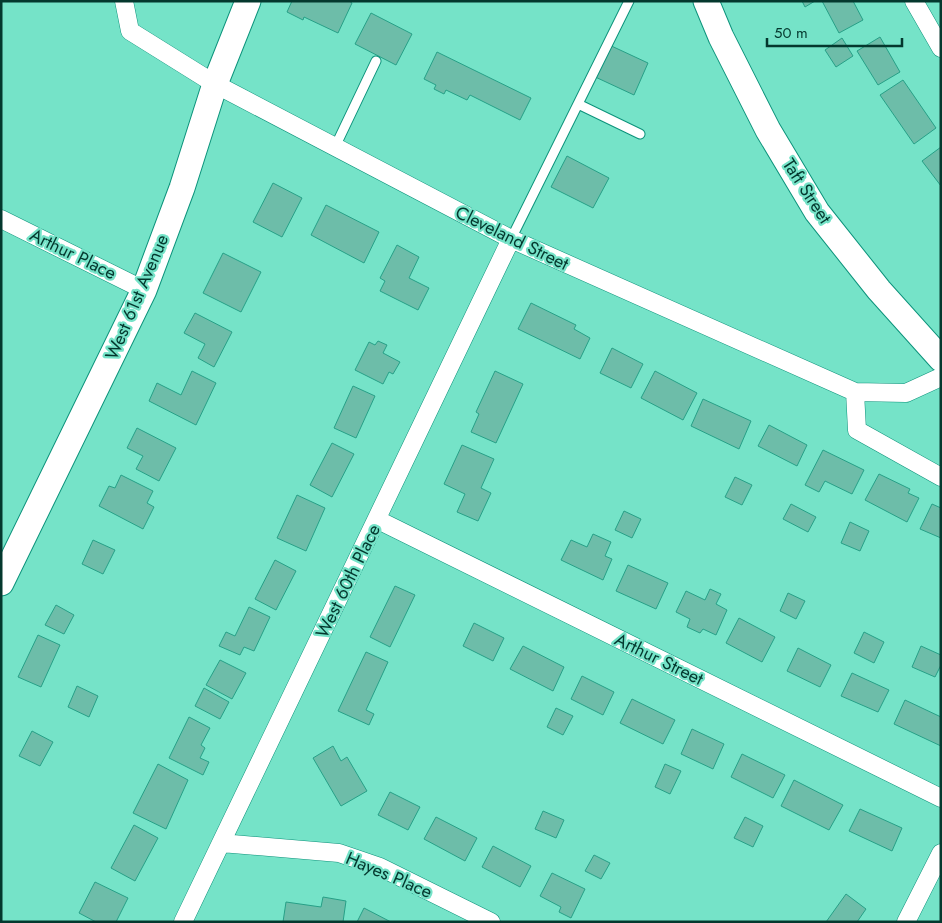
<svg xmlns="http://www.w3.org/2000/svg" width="942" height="923" font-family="Jost,sans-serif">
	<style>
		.building { fill: #6dbda9; stroke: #27a087 }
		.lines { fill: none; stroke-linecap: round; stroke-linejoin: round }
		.service-casing { stroke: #0c937b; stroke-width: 11 }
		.minor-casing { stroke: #0c937b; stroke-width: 19 }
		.secondary-casing { stroke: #0c937b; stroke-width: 27 }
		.service { stroke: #fff; stroke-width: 9 }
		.minor { stroke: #fff; stroke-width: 18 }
		.secondary { stroke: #fff; stroke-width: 25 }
		.labels { text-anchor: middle; stroke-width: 4.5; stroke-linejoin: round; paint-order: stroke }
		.street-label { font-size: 18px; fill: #04382e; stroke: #75e3c8 }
	</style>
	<rect width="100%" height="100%" fill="#75e3c8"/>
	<path class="building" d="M292,1H349L352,3L338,33L304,17L303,20L287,12Z
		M802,1H815L805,7Z
		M822,1H853L863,20L839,33Z
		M371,13L412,34L396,65L355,44Z
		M880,37L900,72L878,85L857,51Z
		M842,38L853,56L836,67L825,50Z
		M605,43L648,63L634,95L591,75Z
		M437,52L531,98L520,120L470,95L467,100L446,90L444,94L434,89L436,85L424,79Z
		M903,80L936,128L914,144L880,95Z
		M941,147V186L922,161Z
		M567,156L609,178L593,208L551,187Z
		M273,183L302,198L282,237L253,222Z
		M326,205L379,232L364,263L311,235Z
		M397,245L419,257L409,278L429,288L418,310L380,291L385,281L380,278Z
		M223,253L261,272L241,312L203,293Z
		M531,303L576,325L574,329L590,338L580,359L518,329Z
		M195,313L232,332L214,367L198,358L205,344L184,333Z
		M378,341L387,345L383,353L400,362L393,374L389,372L383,384L355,370L369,342L375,345Z
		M612,348L643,364L631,388L600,373Z
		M192,371L216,383L196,425L149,401L157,383L181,395Z
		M495,371L523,384L496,443L471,432L479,414L476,412Z
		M655,371L697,393L683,420L641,398Z
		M353,386L375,396L356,438L334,428Z
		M703,399L751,421L739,449L691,426Z
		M769,425L807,445L797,466L758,446Z
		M137,428L176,448L159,481L136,469L143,456L127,448Z
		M332,443L354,454L332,497L310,485Z
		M462,445L494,459L481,488L491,493L478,521L457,512L465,494L444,484Z
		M823,450L864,470L852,494L825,481L819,492L805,485Z
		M879,474L910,489L908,493L919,498L907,522L865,500Z
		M121,475L153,491L147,503L154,507L143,529L99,506L109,486L115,488Z
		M735,477L752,485L742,505L725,497Z
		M297,495L325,508L306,551L277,538Z
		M791,504L816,517L808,532L783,519Z
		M932,504L941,508V538L920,529Z
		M624,511L641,519L632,538L615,530Z
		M850,522L869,531L860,551L841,543Z
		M593,534L611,542L605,556L612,559L603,580L561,560L571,540L587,547Z
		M93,540L115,550L103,574L82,564Z
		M275,560L296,571L276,610L255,599Z
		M628,565L668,583L656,609L616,591Z
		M395,586L415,595L390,647L370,637Z
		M710,589L721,594L716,604L727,610L716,635L703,629L700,633L687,627L690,619L676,612L686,591L705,600Z
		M788,593L805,601L796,619L780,611Z
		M56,605L74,615L64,634L45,625Z
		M249,607L270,617L254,651L244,647L240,655L219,646L226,632L235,636Z
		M739,618L775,637L762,662L726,643Z
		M474,623L504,638L493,661L463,646Z
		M864,632L884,642L874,663L854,653Z
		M38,635L60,645L41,687L18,677Z
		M523,646L564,667L553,691L510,669Z
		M921,646L941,655V665L935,677L912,667Z
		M798,648L831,665L820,687L787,671Z
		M366,652L388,662L366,710L374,714L369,725L338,711Z
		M220,660L246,673L232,699L206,685Z
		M852,673L889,690L878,712L841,696Z
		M582,676L614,692L603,715L571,699Z
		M77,686L98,696L89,717L68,707Z
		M204,688L229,702L220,719L195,706Z
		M632,699L675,720L663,744L620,723Z
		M905,700L941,717V746L894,724Z
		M556,708L573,716L563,735L547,727Z
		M189,717L210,728L201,745L205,748L200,758L209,762L203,775L169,758Z
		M692,729L724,744L713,769L681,754Z
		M32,731L53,742L40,766L19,756Z
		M333,746L341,761L347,757L367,791L341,806L313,758Z
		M742,754L785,775L773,798L731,777Z
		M158,764L188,780L166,829L133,813Z
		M665,764L681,771L670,794L655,787Z
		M794,780L843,805L829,830L781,806Z
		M390,792L420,807L408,830L378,815Z
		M860,809L902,828L892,851L849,831Z
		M543,811L564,820L556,838L535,829Z
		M436,817L477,838L465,861L424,839Z
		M745,817L763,826L753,847L734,838Z
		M134,825L158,838L135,881L111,868Z
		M493,846L531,866L520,887L482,867Z
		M594,855L610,863L601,879L585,871Z
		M552,873L585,889L571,918L559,912L561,907L540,896Z
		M95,882L128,898L116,922H96L79,913Z
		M846,894L866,909L857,922H826Z
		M323,897L346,901L343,922H283L286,902L321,907Z
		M364,908L391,922H357Z"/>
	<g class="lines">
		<g class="service-casing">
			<path id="service" d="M578,104L640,134
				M335,147L376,61
				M511,239L629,1"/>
		</g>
		<g class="minor-casing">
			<path id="minor" d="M124,1L130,31L215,84L511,239L855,392L906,393L941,377
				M914,1L941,48
				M1,219L144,290
				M855,392L857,430L941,477
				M378,520L941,798
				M221,843L339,853L380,867L491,922
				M183,922L511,239
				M906,922L941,853"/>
		</g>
		<g class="secondary-casing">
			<path id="secondary" d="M706,1L721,37L768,130L817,212L879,290L941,359
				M1,583L144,290L182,188L215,84L248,1"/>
		</g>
		<use href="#service" class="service"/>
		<use href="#minor" class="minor"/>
		<use href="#secondary" class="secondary"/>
	</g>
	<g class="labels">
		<g class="street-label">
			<text transform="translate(807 191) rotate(57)" y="6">Taft Street</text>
			<text transform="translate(512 238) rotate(26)" y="6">Cleveland Street</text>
			<text transform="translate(73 254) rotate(26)" y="6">Arthur Place</text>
			<text transform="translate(137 297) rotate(-67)" y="6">West 61st Avenue</text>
			<text transform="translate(348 581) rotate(-64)" y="6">West 60th Place</text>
			<text transform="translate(659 659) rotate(26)" y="6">Arthur Street</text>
			<text transform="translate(389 875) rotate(23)" y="6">Hayes Place</text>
		</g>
	</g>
	<rect width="942" height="923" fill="none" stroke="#04382e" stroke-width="5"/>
	<path d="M767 38v8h135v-8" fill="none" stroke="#04382e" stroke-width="2.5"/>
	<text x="774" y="38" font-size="15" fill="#04382e" stroke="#75e3c8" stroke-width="4" paint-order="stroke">50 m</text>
</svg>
